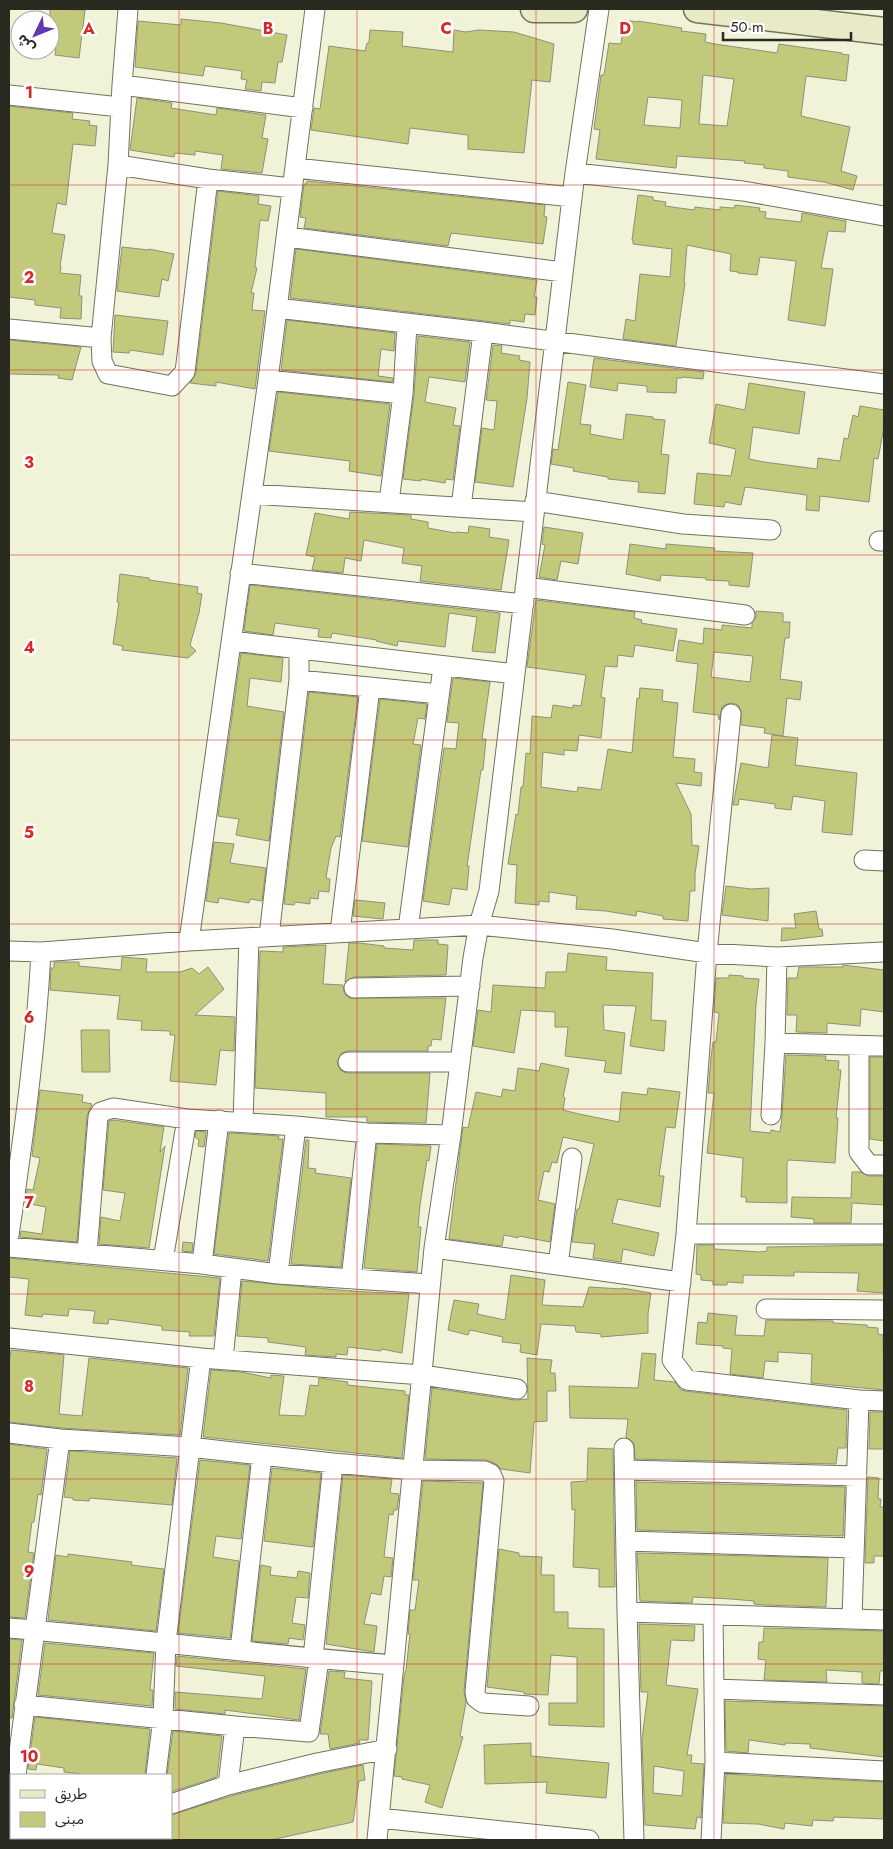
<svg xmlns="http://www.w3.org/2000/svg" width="893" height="1849" font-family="Jost,'Noto Sans Arabic',sans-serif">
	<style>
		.building { fill: #c2c97b; stroke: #8e9179; fill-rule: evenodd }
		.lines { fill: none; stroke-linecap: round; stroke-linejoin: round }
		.street-casing { stroke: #71745c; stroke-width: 21 }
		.secondary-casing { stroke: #71745c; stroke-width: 29 }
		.street { stroke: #fff; stroke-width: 19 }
		.secondary { stroke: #e8eac8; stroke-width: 26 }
		.grid { fill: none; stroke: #d62828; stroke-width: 1; stroke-opacity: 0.55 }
		.grid-label { font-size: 16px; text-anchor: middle; font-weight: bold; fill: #d62828; stroke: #fff; stroke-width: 5; stroke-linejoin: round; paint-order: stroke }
	</style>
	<rect width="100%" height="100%" fill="#f0f3d8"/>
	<path class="building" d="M50,9L85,10L79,58L55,55L56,49L50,48Z
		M181,19L221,23L287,35L282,62H278L275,83L262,82L261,91L245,89L247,80L241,79L242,71L205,66L203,76L135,67L138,21L181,25Z
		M624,20L638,22V21L682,28L681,31L706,34L705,42L715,44L777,53L779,44L842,53L841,54L849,55L846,81L806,76L801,116L850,127L841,171L857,176L853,190L824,182L788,177V171L764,168V165L744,163L745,161L677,156L676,168L596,159L600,130L594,129L601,75H604L609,43L621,44ZM703,75L734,79L727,126L699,124ZM648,97L682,100L680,128L644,125Z
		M370,30L403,32L402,46L453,52L454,30L466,32L479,30L514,32L554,44L550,82L532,80L524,153L468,149V135L410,128L408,144L311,130L314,108L320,109L329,46L365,51L367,43H369Z
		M137,98L172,103L171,108L216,115L217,108L266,115L262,138L268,139L262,173L221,169L223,155L195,151V155L175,153L174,157L130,150Z
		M9,106L73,113L72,119L90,121L89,125L97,126L95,146L73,144L66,205L57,203L52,233L65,235L60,266H61L60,273L81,275L79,296H82L81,319L60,318L61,308L35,305V300L9,297Z
		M307,181L545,205L544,216L547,217L543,244L451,233L448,246L304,228L306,218L300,217L304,184H306Z
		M218,191L259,196L258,204L271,206L268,221L260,220L255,267L257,268L251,293H254L252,310L265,311L255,389L216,382V386L190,383L196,373Z
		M638,195L653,197V200L666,202L665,206L694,210L695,207L720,210V207L734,208L735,205L760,208L759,211L766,212L765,218L801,222L802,213L846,221L845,232L828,231L821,268L833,269L825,326L788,320L796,261L760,257L757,275L738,273V272L730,271L731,254L687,245L684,283H685L676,346L623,339L626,319L635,321L640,274L670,277L672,249L633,244V240H632Z
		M122,247L149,250V249L174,254L168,281L162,279L159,297L117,291Z
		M296,249L537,280L534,297H537L535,315L525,314L524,322L510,320V324L290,298Z
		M115,315L168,321L163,355L130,350L129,353L113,352Z
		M287,320L395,333L394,351L381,349L378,376L393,378L392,382L281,370Z
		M418,336L470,342L465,382L429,377L425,402L456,408L453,425L460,426L453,480L446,479L445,483L421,479V481L403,479L414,395Z
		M9,340L81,347L72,380L58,378L59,375L9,374Z
		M493,345L502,346L501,353L520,356L519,360L530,362L527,398L513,487L475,482L482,428L494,430L497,401L486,400Z
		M594,358L704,372L703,379L682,377V378H677L676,393L647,392V386L618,383L617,391L590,387Z
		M568,382L586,385L580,424L591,425L590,434L623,440L626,414L653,417V419L665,420L661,454L669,455L665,494L638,492L639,482L608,479V477L573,471L574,468L551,464L553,449L558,450Z
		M749,383L805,392L799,434L753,427L749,459L764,462L817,469L818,458L840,461L844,438L848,439L853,415L858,417L860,406L884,410V427L878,459L874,458L869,502L820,496L819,511L806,510L807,495L745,487L741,505L725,502L724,507L694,504L697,473L731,476L736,449L709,443L716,404L745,410Z
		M278,392L390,404L381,476L349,471L350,461L269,451Z
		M350,512L411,515V519L428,522V528L455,533L456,532L468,533L469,526L490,529L489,537L509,540L501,590L420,581L422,566L402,563L404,548L364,540L361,561L345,558L343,573L312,570L315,557L306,555L315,513L349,519Z
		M544,527L583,533L578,564L561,561L557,580L539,577L545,545L542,544Z
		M630,544L666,549V544L715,548L714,551L753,553L749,587L729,585V581L706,580V578L661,575L660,581L626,574Z
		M120,574L149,578V580L198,587L197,593L202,594L199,613L190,645L196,651L188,658L122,650L123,646L113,644L119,602H117Z
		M250,585L500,613L495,653L472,651L477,617L449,613L445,647L398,641L397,646L376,641L377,640L332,633L331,638L318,637L319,629L275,623L273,635L244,631Z
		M536,600L635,612L634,618L642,620L641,623L677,629L673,651L635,645L633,657L618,655L617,667L605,666L601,697L605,698L601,738L579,735L577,751L564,750V755L543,752L541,787L577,792L578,787L601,790L608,749L632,753L637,698L639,699L640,688L663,690L662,701L678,703L673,757L695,759L694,772L702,773L701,786L676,783L691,814L692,845L699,846L695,874V891H690L688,921L663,919V916L637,911L636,916L606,911L576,909L577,896L549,892V902L539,901V905L515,903L517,865L508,864L516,814L518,815L521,787H523L526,753L530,754L532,716L551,718L553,705L573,708V705L581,706L586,675L527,667Z
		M756,611L783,613V622H790L789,638H785L780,679L802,682L800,700L787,698L783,736L764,733L765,728L741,725V710L738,705L733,703L727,704L722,707L719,720L718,715L693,712L698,664L676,661L679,640L703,644L704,628L722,630V625L752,628V623L756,617ZM714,652L753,656L750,682L711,677Z
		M241,653L283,658L281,682L250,678L247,706L284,712L269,841L236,835L239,819L218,816Z
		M453,678L490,682L482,739H486L483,770H481L471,839L467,866H469L467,890L452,888L449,905L423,901L444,748L456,749L459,723L447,722Z
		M309,692L358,697L340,837L336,836L331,848L326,878L330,879L329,892L319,891L318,899L310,898V904L295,902L294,905L284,904Z
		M380,699L427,704L425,719L418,718L413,744L421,745L408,847L362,841Z
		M772,735L798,738L795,765L857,773L852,835L822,832L825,801L793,796L791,810L775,808V804L739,799L738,805H733L741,763L768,768Z
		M214,842L234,844L230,863L266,868L262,901L250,899L249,903L219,898L218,903L206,901Z
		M726,886L751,889L769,888L768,921L722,915Z
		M355,900L385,903L383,919L353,916Z
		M816,911L819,929H822L823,936L781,941L782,928H796L794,914Z
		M414,940H438V944L448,945L446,975L354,977L345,982L349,943H359L384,946V948L413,950Z
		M326,945L323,984L343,985L344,993L349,998H446L441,1040L432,1039L431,1046H428V1051H348L342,1053L337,1062L339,1068L343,1072L348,1073H430L426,1123L367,1122V1117H326V1093L255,1088L260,951L283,952V947Z
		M568,953L607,957L606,970L653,973L651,1020L666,1021L664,1051L630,1046L636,1006L603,1005L604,1030L625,1033L621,1074L604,1072L606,1061L565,1056L568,1027H555V1012L521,1010L514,1053L473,1046L478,1010L491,1012L493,985L545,988L546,972H566Z
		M122,957L147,959L146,972H180L192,968L199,974L208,967L224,989L195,1015L235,1017L234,1051L220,1050L216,1085L170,1081L175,1035H170V1031L141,1030L142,1021L117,1019L120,996L50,990L51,968H54V962H79V966L121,970Z
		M843,965L884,970V1012L861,1009L860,1026L827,1023V1033L796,1032L797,1015H787L788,978H797L799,967H843Z
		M729,975L743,976V978L759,979L756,1005L750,1131L770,1133L771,1130L780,1132L782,1116L786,1055L826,1056L825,1060L839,1061L838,1070H841L836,1118H838L835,1163L789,1160L787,1162V1203L746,1202V1197H741L743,1158L707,1153L714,1093H708L711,1057L713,1042H716L719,1013L714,1012L716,978H729Z
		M81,1030H109L110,1072H82Z
		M870,1057H884V1141L870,1139Z
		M541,1063L569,1069L563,1097L565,1098L563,1110L579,1114L619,1122L622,1092L647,1095L648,1088L680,1092L675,1128L666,1127L659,1176H664L660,1207L618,1199L612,1223L659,1233L654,1256L623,1249L621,1262L593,1258L595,1244L572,1242L577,1209H579L594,1144L563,1137L557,1163L552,1162L549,1172L544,1171L538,1200L555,1204L550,1242L519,1236L518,1238L504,1235L502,1246L449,1239L463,1127L468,1128L476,1092L501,1097L503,1089L515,1091L518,1068L539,1071Z
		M40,1090L83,1095L82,1102L92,1104L87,1116L77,1242L20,1237L21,1231L42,1234L46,1207L25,1203L27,1189L33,1190L40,1158L32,1156Z
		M114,1120L164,1127L160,1152L165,1146L149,1248L99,1244L101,1217L120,1221L125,1193L103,1190L109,1121Z
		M196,1131L206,1132L204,1147L198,1146L199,1140L195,1137Z
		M229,1133L279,1136L278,1139H283L268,1261L214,1254Z
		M306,1140H309L308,1168L316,1169L315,1173L351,1178L341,1267L291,1264Z
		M377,1144L431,1146L429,1161L427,1160L420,1205L418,1227H421L417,1272L364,1268Z
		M852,1172H861L869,1176H884V1205L852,1203L851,1223H814V1219L791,1217L792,1197L851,1198Z
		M183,1242L193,1243L192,1252L182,1251Z
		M697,1245H714V1249L760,1252L767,1251V1247L884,1245V1293L857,1291L859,1273L794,1272V1276L743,1275V1283L727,1282V1285H713V1281L701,1280V1275L696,1274Z
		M9,1258L220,1278L214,1336H189L190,1332L162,1330V1326L132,1322L109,1319L108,1324L93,1323L95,1311L69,1309L68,1316L43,1314L42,1317L25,1315L29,1279L9,1277Z
		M511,1275L545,1280L542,1305L583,1307L589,1287L622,1289V1288L651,1293L648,1314V1333L601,1337V1334L576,1332L575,1326L541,1324L537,1355L520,1352L521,1344L502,1342L503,1337L470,1330L468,1335L448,1330L454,1300L479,1304L477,1314L505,1320Z
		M242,1281L350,1291L409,1294L402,1353L381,1349V1351L348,1347L347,1355L336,1354V1357L305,1355L306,1347L268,1342V1338L237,1336Z
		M708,1313L737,1316L735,1335L764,1336L766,1320L833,1321V1323L867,1325V1327L878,1328V1334L883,1335L884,1390L811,1383L812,1354L778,1352V1362L765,1361L763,1378L730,1374L732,1349L723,1348V1346L696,1344L698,1322L707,1323Z
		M11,1350L64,1355L59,1414L82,1416L89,1358L188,1368L180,1435L61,1428L9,1422V1358H10Z
		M642,1353L656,1354L654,1380L675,1382L681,1390L685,1391L847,1410L846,1448H838L836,1464L635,1459L634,1443L626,1437L628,1419L570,1418L569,1386L638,1388Z
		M527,1358L552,1360L550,1373H555L556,1391H547V1421L534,1422L530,1473L501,1469L496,1464L486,1460L425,1459L432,1388L515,1400L528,1399Z
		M211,1370L241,1372L271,1378V1375L284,1376L279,1415L305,1416L310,1385L318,1386L319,1378L348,1382L347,1385L405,1391V1395H409L402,1458L203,1437Z
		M870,1412H884V1449H869Z
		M9,1444L47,1449L41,1495L38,1494L34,1522H32L28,1552L34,1553L25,1618L9,1617Z
		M588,1448L613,1449L615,1587H599V1569L573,1567L575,1509L572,1510L571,1482L587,1481Z
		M70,1451L177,1458L172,1505L90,1498L89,1501L73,1500V1498L64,1497Z
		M200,1460L250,1465L241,1539L216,1536L213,1557L239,1561L230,1638L178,1633Z
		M272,1468L321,1473L313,1547L264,1541Z
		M343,1475L392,1479L390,1493L399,1494L397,1510H394L393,1515L389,1514L384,1557L393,1558L391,1577L384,1576L381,1595L371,1593L364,1624L377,1626L374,1652L326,1644Z
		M868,1477L879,1478L878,1499H881L880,1507H884V1556H874V1563H865Z
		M423,1481L483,1483L464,1691L466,1702L460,1736L463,1737L442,1808L425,1802L430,1785L402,1779V1777L394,1776L404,1676L406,1670L410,1634H408L410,1610H415L419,1580H413Z
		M636,1482L845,1487L843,1536L637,1530Z
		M499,1549L519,1553V1556L542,1557L541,1575H554V1612H568V1628L604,1629V1727L549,1725V1703H577V1657L551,1655L548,1695L524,1694V1692L487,1687Z
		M637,1553L828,1558L826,1607L766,1605L754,1604V1601L731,1599L693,1597L692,1603L640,1601Z
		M68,1554L132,1562L131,1565L164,1569L156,1631L48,1620L56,1555L68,1557Z
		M261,1565L271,1567L270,1575L297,1578L298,1571L310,1573L308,1598L296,1597L292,1623L305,1625L303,1640L289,1638L288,1644L252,1641Z
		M639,1624L695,1626L694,1641L671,1640L666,1685L698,1689L687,1755H692L691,1763L704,1764L701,1818L697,1817L695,1829L645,1825L642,1739L648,1692H641ZM654,1766L684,1771L682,1796L653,1793Z
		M764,1628L884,1631V1671H880L879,1684L862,1683V1672L826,1670L827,1682L764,1680L766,1660L758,1659L759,1642H763Z
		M9,1639L22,1640L12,1718H9Z
		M45,1643L154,1653L150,1690H153L152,1706L38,1695Z
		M177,1656L306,1669L299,1720L225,1710V1714L175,1709V1692L262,1699L265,1676L176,1666Z
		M329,1671L345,1672L344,1678L372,1681L368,1740H359L360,1743L330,1749L328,1734H320Z
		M725,1701L884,1706V1757L810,1748V1744L785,1743V1745L749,1740L748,1753L726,1751Z
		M35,1717L150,1729L145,1775H82V1774L64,1772V1768L37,1764L36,1770L28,1769Z
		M173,1731L222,1736L217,1777L171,1792V1775H167Z
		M531,1743V1756L609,1763L606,1798L546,1793L547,1782L485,1784L484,1745Z
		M363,1765L365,1780L359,1781L353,1822L271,1840H171V1815L231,1796L319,1774Z
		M726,1774L884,1782V1819L834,1817L833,1821L813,1820L812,1826L785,1823L784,1829L758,1824L723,1823Z"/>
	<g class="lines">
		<g class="street-casing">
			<path id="street" d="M128,9L122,85L118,165L101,338L102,361L108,374L172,386L185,372L208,179
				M122,85L303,108
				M9,95L120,107
				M118,165L208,179L292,188
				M295,168L572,197
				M575,173L743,191L884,216
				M287,237L563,272
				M277,308L483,332L884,384
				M9,329L101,338
				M268,380L403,394
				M252,494L534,512
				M535,501L683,524L771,530
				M389,502L403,394L407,324
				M461,507L483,332
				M879,541H884
				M240,573L524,604
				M525,587L745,615
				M232,641L515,674
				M299,680L439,694
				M731,714L707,953L686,1234L672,1360L687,1380L859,1400L884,1401
				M864,860L884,861
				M408,929L443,667
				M340,932L370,688
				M269,936L299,680V650
				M189,941L268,380L315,9
				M9,951L41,952L189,941L479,925L612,939L707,953L777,957L884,952
				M354,988L470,986
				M775,1043L884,1046
				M859,1046V1152L869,1165H884
				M348,1062H460
				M771,1115L775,1043L777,957
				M243,1122L249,938
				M367,1133L451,1135
				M686,1234H884
				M9,1235C23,1141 36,1047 41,952
				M9,1247L202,1264L278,1274L430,1284
				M434,1248L681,1282
				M87,1253L98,1117L101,1112L113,1108L187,1119L296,1126L367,1133L351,1280
				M163,1260L187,1119
				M202,1264L219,1120
				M558,1265L572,1158
				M278,1274L296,1126
				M766,1309L884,1310
				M9,1338L201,1358L422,1375L517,1389
				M223,1360L232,1269
				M9,1433L60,1439L189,1447L333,1463L413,1470L485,1471L491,1474L494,1481L475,1692L476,1698L483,1703L529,1706
				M624,1448L627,1612L634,1840
				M625,1470L857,1476
				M626,1541L854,1548
				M627,1612L884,1620
				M852,1619L859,1400
				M9,1628C137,1639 266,1655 394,1665
				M240,1650L262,1456
				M313,1658L333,1463
				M715,1689L884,1695
				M24,1705L235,1726L309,1732L319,1659
				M715,1762L884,1771
				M16,1775L60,1439
				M156,1775L163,1718L166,1642L201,1358
				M228,1785L235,1726
				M171,1804L228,1785L317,1763L387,1749
				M9,1809H11
				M379,1818L589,1840
				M150,1840V1838
				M377,1840L434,1248L451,1135L473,958L479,925L489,891L575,173L599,9
				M711,1840L715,1762L713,1615"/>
		</g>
		<g class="secondary-casing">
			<path id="secondary" d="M534,9H574
				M697,9L884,31"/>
		</g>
		<use href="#street" class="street"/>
		<use href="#secondary" class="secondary"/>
	</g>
	<path class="grid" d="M179,9V1840M357,9V1840M536,9V1840M714,9V1840M9,185H884M9,370H884M9,555H884M9,740H884M9,924H884M9,1109H884M9,1294H884M9,1479H884M9,1664H884"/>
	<g class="grid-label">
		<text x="89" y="34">A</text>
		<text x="268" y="34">B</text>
		<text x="446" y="34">C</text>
		<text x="625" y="34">D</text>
		<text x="29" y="98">1</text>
		<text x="29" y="283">2</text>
		<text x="29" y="468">3</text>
		<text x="29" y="653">4</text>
		<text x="29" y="838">5</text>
		<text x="29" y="1023">6</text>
		<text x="29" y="1208">7</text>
		<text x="29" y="1392">8</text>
		<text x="29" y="1577">9</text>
		<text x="29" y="1762">10</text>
	</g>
	<rect width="893" height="1849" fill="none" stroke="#292a20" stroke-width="20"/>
	<rect x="10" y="1774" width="162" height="65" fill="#ffffff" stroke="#a9aaa6"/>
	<rect x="20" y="1790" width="25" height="8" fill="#e8eac8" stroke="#a9aaa6"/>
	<text x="55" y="1799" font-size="15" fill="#292a20">طريق</text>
	<rect x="20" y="1812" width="25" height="15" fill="#c2c97b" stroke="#a9aaa6"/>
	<text x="55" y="1824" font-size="15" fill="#292a20">مبنى</text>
	<g transform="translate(35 35) rotate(227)"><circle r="24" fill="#ffffff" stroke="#a9aaa6"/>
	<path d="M0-4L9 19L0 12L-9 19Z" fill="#5f38b0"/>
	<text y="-8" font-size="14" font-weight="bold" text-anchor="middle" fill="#292a20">ش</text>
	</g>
	<path d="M723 32v8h128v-8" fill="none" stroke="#292a20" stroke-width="2.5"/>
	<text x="730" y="32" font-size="15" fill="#292a20" stroke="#ffffff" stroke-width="4" paint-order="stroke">50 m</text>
</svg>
